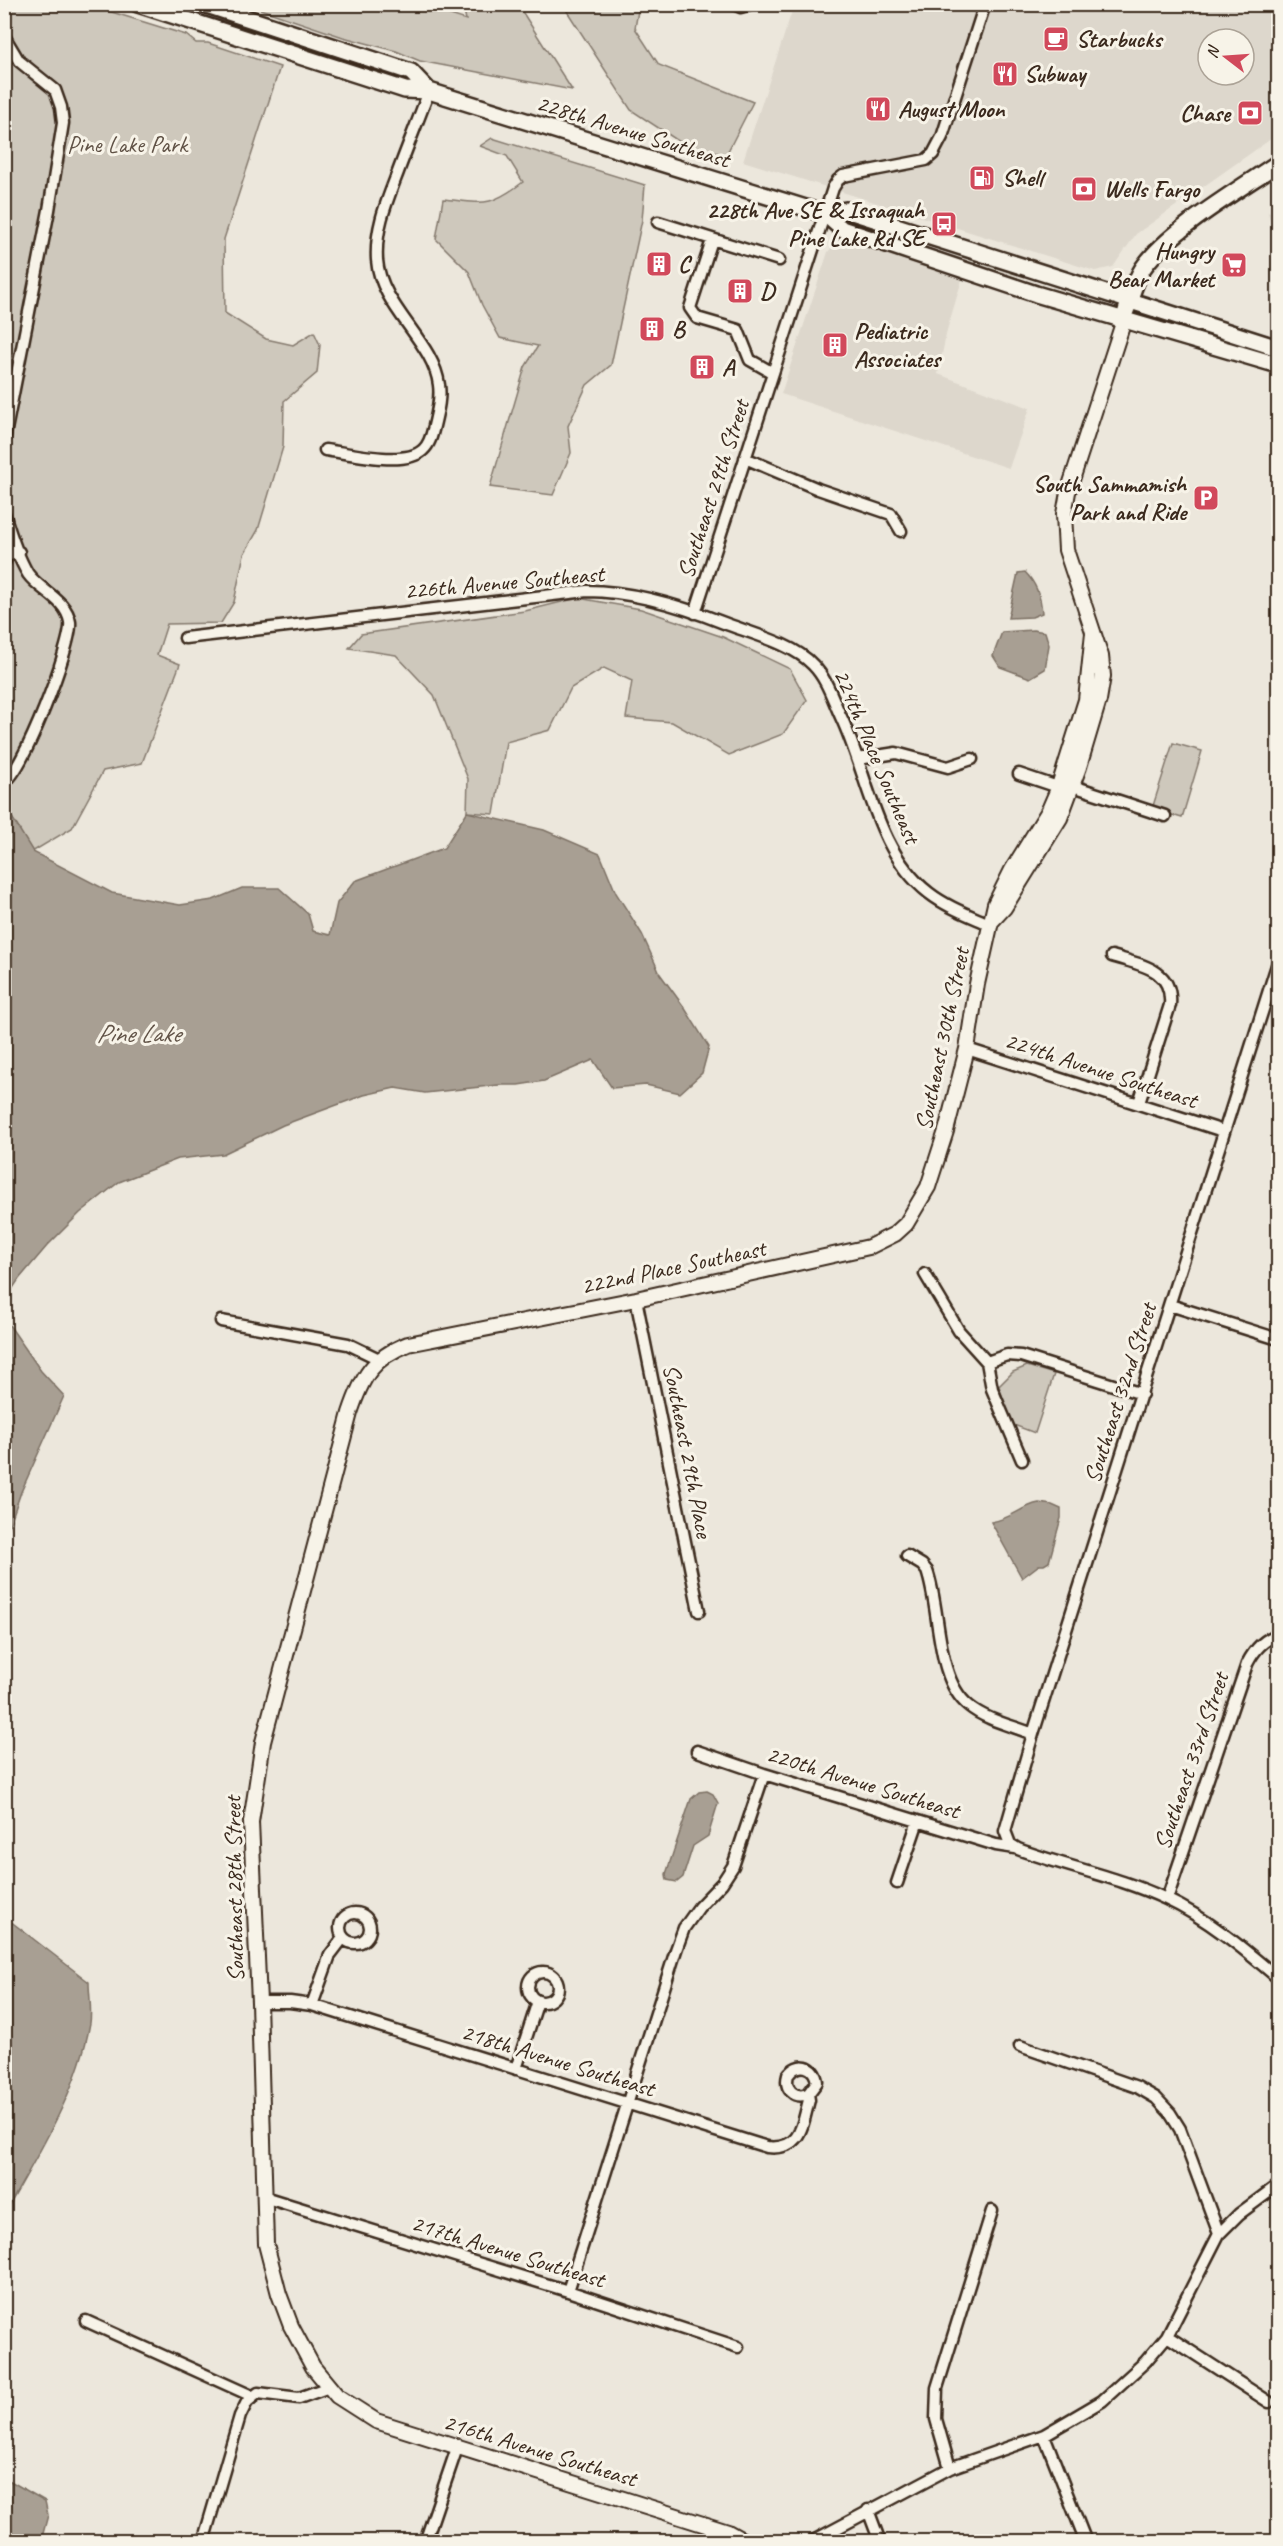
<svg xmlns="http://www.w3.org/2000/svg" width="1283" height="2546" font-family="Caveat,sans-serif">
	<style>
		.built { fill: #ddd7cc; fill-rule: evenodd }
		.green { fill: #cec8bc; stroke: #84796d; stroke-width: 1.5 }
		.water { fill: #a89f93; stroke: #7c7064; stroke-width: 1.5 }
		.lines { fill: none; stroke-linecap: round; stroke-linejoin: round }
		.minor-casing { stroke: #3b2a1e; stroke-width: 15 }
		.tertiary-casing { stroke: #3b2a1e; stroke-width: 18 }
		.secondary-casing { stroke: #3b2a1e; stroke-width: 20 }
		.minor { stroke: #f7f3e8; stroke-width: 10 }
		.tertiary { stroke: #f7f3e8; stroke-width: 14 }
		.secondary { stroke: #f7f3e8; stroke-width: 15 }
		.labels { text-anchor: middle; stroke-width: 6; stroke-linejoin: round; paint-order: stroke }
		.poi-label { font-size: 24px; font-weight: bold; fill: #3b2a1e; stroke: #f7f3e8; text-anchor: start }
		.street-label { font-size: 24px; fill: #3b2a1e; stroke: #f7f3e8 }
		.park-label { font-size: 24px; fill: #605246; stroke: #f7f3e8 }
		.water-label { font-size: 26px; font-style: italic; fill: #615347; stroke: #f7f3e8 }
	</style>
	<rect width="100%" height="100%" fill="#ece7dc"/>
	<filter id="ink" filterUnits="userSpaceOnUse"><feTurbulence type="fractalNoise" baseFrequency=".0167" numOctaves="2"/><feDisplacementMap in="SourceGraphic" scale="12" xChannelSelector="R" yChannelSelector="G"/><feConvolveMatrix kernelMatrix="1 2 1 2 8 2 1 2 1" color-interpolation-filters="sRGB"/></filter>
	<g filter="url(#ink)">
		<path class="built" d="M794,5H1278V134L1136,234L1113,267L1095,271L743,161ZM1208,39H1244V75H1208Z
			M1278,205V244L1268,213Z
			M839,238L963,276L947,330L938,374L1030,408L1009,468L781,394L828,252Z"/>
		<path class="green" d="M5,5H89L186,35L196,43H208L280,67L224,239L225,313L266,339L293,345L314,332L320,345L317,373L284,401L283,447L258,530L244,554L234,602L221,623L167,624L157,655L180,664L142,763L103,771L72,828L32,852L5,806Z
			M248,5H419L466,20L463,5H518L572,90L420,61L396,51L343,37Z
			M563,5H639L635,28L659,65L753,102L726,155L686,146L631,110Z
			M492,138L645,185L642,220L611,365L587,385L568,426L571,453L553,495L490,487L525,367L538,346L500,338L482,305L469,272L436,239L443,199C484,203 489,208 523,182L507,156L480,146Z
			M578,598L641,609L723,637L790,669L807,700L783,734L729,755L672,722L626,718L632,681L604,668L571,688L550,730L506,742L494,814L467,812L468,779L434,695L396,655L349,648L361,634L525,611Z
			M1173,743L1202,751L1182,818L1152,809Z
			M1027,1366L1054,1374L1035,1433L1011,1424L999,1386L1013,1372Z"/>
		<path class="water" d="M1025,572C1036,583 1041,597 1042,613L1032,617L1008,618L1018,573Z
			M1033,630L1045,632L1049,645L1045,669L1030,678L1000,667L993,656L1002,632Z
			M5,806L33,852L112,893L180,905L213,900L242,888H279L308,914L313,931L330,935L337,903L355,881L444,848L467,812L544,830L600,854L616,893L642,934L660,974L684,1007L709,1047L702,1073L680,1093L646,1085L612,1088L593,1060L544,1081L518,1085H499L425,1093L395,1088L364,1095L283,1125L223,1154L178,1159L119,1182L80,1213L47,1246L19,1279L5,1300Z
			M5,1319L41,1371L64,1396L21,1492L5,1538Z
			M1039,1503L1052,1505L1061,1509V1518L1049,1562L1044,1565H1039L1022,1578L991,1522C1012,1519 1021,1506 1039,1503Z
			M707,1791L713,1794L718,1803L708,1836L693,1846L683,1877L677,1882L667,1880L666,1874L691,1799L699,1792Z
			M5,1917L89,1982C89,1995 92,2010 90,2023C78,2091 38,2154 5,2213Z
			M5,2478L45,2501L48,2515L41,2541H5Z"/>
		<g class="lines">
			<g class="minor-casing">
				<path id="minor" d="M734,4L741,7L750,4
					M4,12L6,4
					M4,36L19,61L55,90L61,107L63,123L49,210L4,440
					M658,222L779,260
					M712,240L690,308L697,318L738,330L750,360L773,373
					M325,450C349,453 405,467 423,450C430,444 432,434 434,426C437,413 441,399 439,385C434,342 380,306 377,260C375,228 387,201 398,172C408,145 419,118 429,91
					M745,458L818,489L891,514L901,531
					M4,513C9,530 19,559 28,574C40,591 66,599 70,622C73,643 21,777 4,782
					M4,563L7,556L19,552
					M695,613L833,188L838,180L843,176L926,160L933,154L942,137L985,4
					M185,638L587,591C633,591 681,606 724,623C750,633 794,644 813,665C827,679 833,700 841,717C868,774 876,852 929,893C947,907 969,915 989,924
					M858,759L896,753L948,767L972,759
					M1019,774L1058,787
					M1073,786L1165,816
					M1112,956C1140,965 1173,968 1170,1005L1139,1103
					M1278,962L1033,1734L1005,1831L1010,1844L1018,1849C1066,1867 1119,1877 1166,1899C1207,1918 1244,1949 1278,1978
					M967,1049L1223,1131
					M925,1274L959,1331L987,1362L992,1389L1022,1460
					M636,1299L699,1611
					M1170,1305L1278,1339
					M221,1321L348,1344L379,1359
					M987,1362L1007,1355L1021,1356L1142,1394
					M907,1556L922,1565L927,1571C941,1610 935,1679 969,1706C986,1720 1013,1726 1033,1734
					M697,1751L764,1774L996,1845L1015,1848
					M897,1883L918,1821
					M1167,1899L1247,1664C1254,1650 1263,1639 1278,1635
					M340 1928a15 15 0 1 1 30 0a15 15 0 1 1-30 0Z
					M528 1987a15 15 0 1 1 30 0a15 15 0 1 1-30 0Z
					M259,2002H290L312,2005L767,2147C801,2151 802,2126 809,2100L808,2094L817,2082C815,2065 798,2061 788,2075C784,2089 794,2099 808,2094
					M312,2005L330,1955L343,1938
					M1020,2046L1137,2087L1156,2098L1170,2113L1180,2129L1219,2234
					M516,2069L538,2001
					M264,2197L568,2291L738,2347
					M568,2291L676,1950L684,1928L699,1907L722,1883L733,1866L764,1774
					M86,2321L252,2396
					M1167,2336L1269,2402
					M1044,2435L1086,2542
					M950,2468L936,2419L937,2388L992,2211
					M868,2510L880,2542
					M203,2542L240,2416L247,2402L258,2393L299,2398L329,2387
					M425,2542L457,2448
					M811,2542L950,2468L1044,2435L1102,2401L1145,2362L1167,2336L1219,2234L1239,2214L1278,2185"/>
			</g>
			<g class="tertiary-casing">
				<path id="tertiary" d="M991,922L1004,908L1060,818L1079,767L1099,700L1103,676L1101,656L1066,550L1064,514L1068,492L1124,320
					M746,2542L728,2532L376,2421L337,2396L313,2367L291,2326L279,2294L266,2244L259,2002L251,1822L263,1742L350,1413C362,1377 372,1358 408,1344L636,1299L869,1247L895,1234L906,1224L928,1187L946,1131L967,1049L977,984L995,904L1012,870L1048,812L1058,789L1086,700L1093,633"/>
			</g>
			<g class="secondary-casing">
				<path id="secondary" d="M138,4L405,90L429,91L825,214L842,229L1036,294L1278,365
					M204,4L411,72L429,91
					M825,214L846,210L1278,348
					M1126,311C1131,297 1135,280 1143,268C1168,231 1240,189 1278,163"/>
			</g>
			<use href="#minor" class="minor"/>
			<use href="#tertiary" class="tertiary"/>
			<use href="#secondary" class="secondary"/>
		</g>
	</g>
	<defs>
		<g id="cafe-square" transform="scale(1.35)"><rect x="-9" y="-9" width="18" height="18" rx="4" fill="#d1495b" stroke="#f7f3e8"/><path d="M-5.5-4.5H6V0H3Q3 3.5 0 3.5H-2.5Q-5.5 3.5-5.5 0ZM3-3.2v2h1.7v-2ZM-6 4.5H4V6H-6Z" fill="#fff"/></g>
		<g id="restaurant-square" transform="scale(1.35)"><rect x="-9" y="-9" width="18" height="18" rx="4" fill="#d1495b" stroke="#f7f3e8"/><path d="M-5-6h1v4h1v-4h1v4h1v-4h1v5L-1.5 .5V6h-2V.5L-5-1ZM5-6V6H3V1.5H1.5Q1.5-4 5-6Z" fill="#fff"/></g>
		<g id="bank-square" transform="scale(1.35)"><rect x="-9" y="-9" width="18" height="18" rx="4" fill="#d1495b" stroke="#f7f3e8"/><path d="M-6-4H6V4H-6ZM0-2.3a2.3 2.3 0 1 0 0 4.6a2.3 2.3 0 1 0 0-4.6Z" fill="#fff"/></g>
		<g id="fuel-square" transform="scale(1.35)"><rect x="-9" y="-9" width="18" height="18" rx="4" fill="#d1495b" stroke="#f7f3e8"/><path d="M-5.5-6h7V0h2V4h1.3V-2.5L3-4.5l.8-.8L6-3V5H2.5V1h-1V6h-7ZM-4.2-4.7v3.2H.2V-4.7Z" fill="#fff"/></g>
		<g id="bus-square" transform="scale(1.35)"><rect x="-9" y="-9" width="18" height="18" rx="4" fill="#d1495b" stroke="#f7f3e8"/><path d="M-5-6H5V4H4V6H2V4H-2V6H-4V4H-5ZM-3.5-4V0h7V-4ZM-3.5 1.2v1.5H-2V1.2ZM2 1.2v1.5H3.5V1.2Z" fill="#fff"/></g>
		<g id="building-square" transform="scale(1.35)"><rect x="-9" y="-9" width="18" height="18" rx="4" fill="#d1495b" stroke="#f7f3e8"/><path d="M-4-6H4V6H1V3H-1V6H-4ZM-2.5-4.3h1.7v1.8h-1.7ZM.8-4.3h1.7v1.8H.8ZM-2.5-1h1.7V.8h-1.7ZM.8-1h1.7V.8H.8Z" fill="#fff"/></g>
		<g id="supermarket-square" transform="scale(1.35)"><rect x="-9" y="-9" width="18" height="18" rx="4" fill="#d1495b" stroke="#f7f3e8"/><path d="M-6-5.5h2.5l.6 2H6L4.5 2H-2.5L-4.4-4H-6ZM-1.5 3.2a1.3 1.3 0 1 0 .1 0ZM3 3.2a1.3 1.3 0 1 0 .1 0Z" fill="#fff"/></g>
		<g id="parking-square" transform="scale(1.35)"><rect x="-9" y="-9" width="18" height="18" rx="4" fill="#d1495b" stroke="#f7f3e8"/><path d="M-3.5-5.5H1a3.5 3.5 0 0 1 0 7H-1V5.5H-3.5ZM-1-3.4V-.6H.8a1.4 1.4 0 0 0 0-2.8Z" fill="#fff"/></g>
	</defs>
	<g fill-rule="evenodd">
		<use href="#cafe-square" x="1056" y="39"/>
		<use href="#restaurant-square" x="1005" y="74"/>
		<use href="#restaurant-square" x="878" y="109"/>
		<use href="#bank-square" x="1250" y="113"/>
		<use href="#fuel-square" x="982" y="178"/>
		<use href="#bank-square" x="1084" y="189"/>
		<use href="#bus-square" x="944" y="224"/>
		<use href="#building-square" x="659" y="264"/>
		<use href="#supermarket-square" x="1234" y="265"/>
		<use href="#building-square" x="740" y="291"/>
		<use href="#building-square" x="652" y="329"/>
		<use href="#building-square" x="835" y="345"/>
		<use href="#building-square" x="702" y="367"/>
		<use href="#parking-square" x="1206" y="498"/>
	</g>
	<g class="labels">
		<g class="poi-label">
			<text x="1076" y="47">Starbucks</text>
			<text x="1024" y="82">Subway</text>
			<text x="898" y="117">August Moon</text>
			<text x="1230" y="121" text-anchor="end">Chase</text>
			<text x="1002" y="186">Shell</text>
			<text x="1104" y="197">Wells Fargo</text>
			<text x="924" y="218" text-anchor="end">228th Ave SE &amp; Issaquah<tspan x="924" dy="28">Pine Lake Rd SE</tspan></text>
			<text x="1214" y="259" text-anchor="end">Hungry<tspan x="1214" dy="28">Bear Market</tspan></text>
			<text x="678" y="272">C</text>
			<text x="760" y="299">D</text>
			<text x="672" y="337">B</text>
			<text x="854" y="339">Pediatric<tspan x="854" dy="28">Associates</tspan></text>
			<text x="722" y="375">A</text>
			<text x="1186" y="492" text-anchor="end">South Sammamish<tspan x="1186" dy="28">Park and Ride</tspan></text>
		</g>
		<g class="street-label">
			<text transform="translate(633 131) rotate(17)" y="8">228th Avenue Southeast</text>
			<text transform="translate(713 489) rotate(-72)" y="8">Southeast 29th Street</text>
			<text transform="translate(504 582) rotate(-5)" y="8">226th Avenue Southeast</text>
			<text transform="translate(877 756) rotate(67)" y="8">224th Place Southeast</text>
			<text transform="translate(942 1039) rotate(-78)" y="8">Southeast 30th Street</text>
			<text transform="translate(1101 1070) rotate(18)" y="8">224th Avenue Southeast</text>
			<text transform="translate(673 1267) rotate(-12)" y="8">222nd Place Southeast</text>
			<text transform="translate(1120 1393) rotate(-72)" y="8">Southeast 32nd Street</text>
			<text transform="translate(688 1451) rotate(79)" y="8">Southeast 29th Place</text>
			<text transform="translate(1191 1761) rotate(-71)" y="8">Southeast 33rd Street</text>
			<text transform="translate(863 1782) rotate(17)" y="8">220th Avenue Southeast</text>
			<text transform="translate(234 1889) rotate(-91)" y="8">Southeast 28th Street</text>
			<text transform="translate(558 2060) rotate(17)" y="8">218th Avenue Southeast</text>
			<text transform="translate(508 2251) rotate(17)" y="8">217th Avenue Southeast</text>
			<text transform="translate(540 2450) rotate(17)" y="8">216th Avenue Southeast</text>
		</g>
		<g class="park-label">
			<text x="127" y="152">Pine Lake Park</text>
		</g>
		<g class="water-label">
			<text x="138" y="1042">Pine Lake</text>
		</g>
	</g>
	<rect width="1283" height="2546" fill="none" stroke="#f7f3e8" stroke-width="24"/>
	<rect x="12" y="12" width="1259" height="2522" fill="none" stroke="#3b2a1e" stroke-width="2" filter="url(#ink)"/>
	<g transform="translate(1226 57) rotate(287)"><circle r="28" fill="#f7f3e8" stroke="#aca397" stroke-width="1.5"/>
	<path d="M0-4.5L10 22L0 15L-10 22Z" fill="#d1495b"/>
	<text y="-9" font-size="16" font-weight="bold" text-anchor="middle" fill="#3b2a1e">N</text>
	</g>
</svg>
